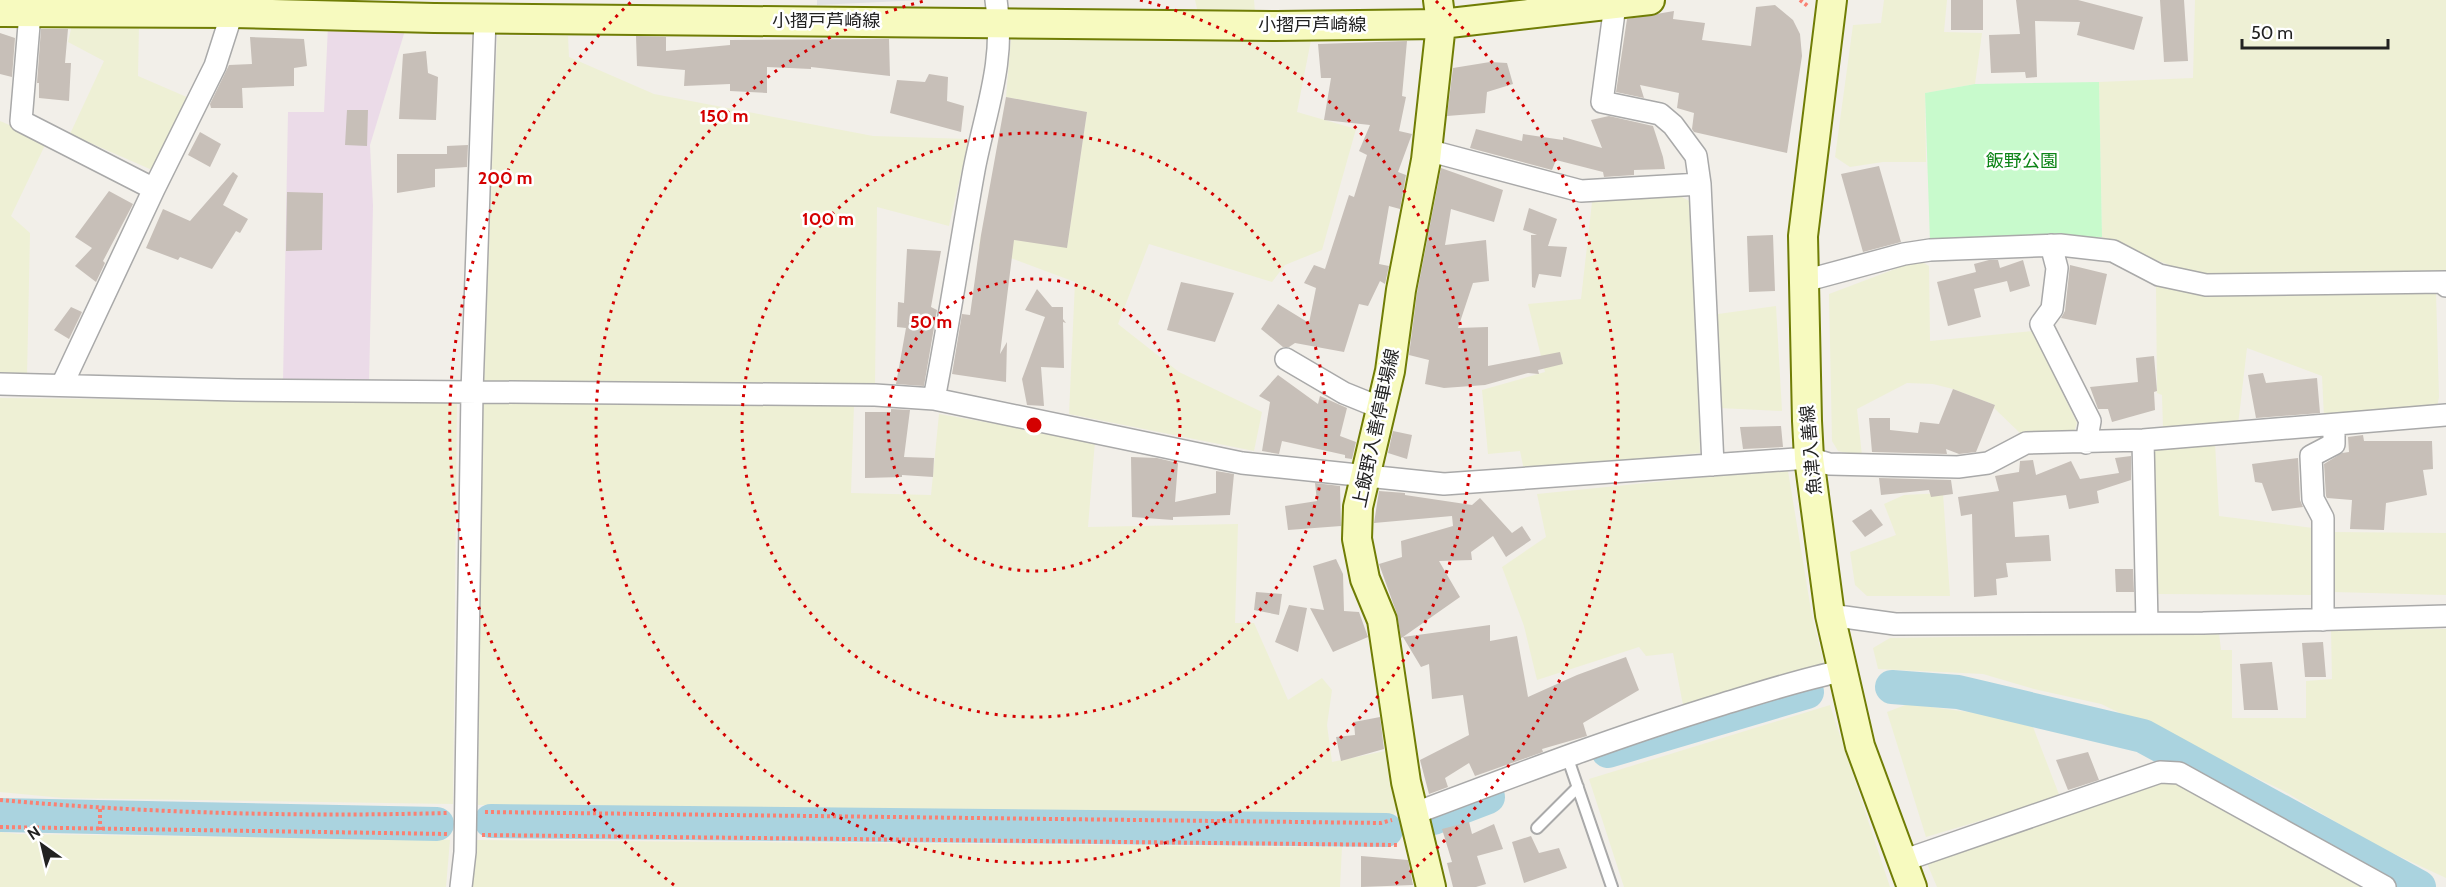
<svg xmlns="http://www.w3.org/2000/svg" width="2446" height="887" font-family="Cabin,'Noto Sans JP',sans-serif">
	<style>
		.industrial { fill: #ebdbe8 }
		.farmland { fill: #eef0d5 }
		.park { fill: #c8facc }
		.parking { fill: #e2e2e2 }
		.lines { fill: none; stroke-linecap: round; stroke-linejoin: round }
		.river { stroke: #aad3df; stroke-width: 34 }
		.building { fill: #c7bfb8 }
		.lane-casing { stroke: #a9a9a9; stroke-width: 14 }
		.street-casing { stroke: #a9a9a9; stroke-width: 24 }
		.secondary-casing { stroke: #707d05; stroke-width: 32 }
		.path { stroke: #fa8072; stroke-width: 4; stroke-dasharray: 3 3; stroke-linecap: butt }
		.lane { stroke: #fff; stroke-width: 10 }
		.street { stroke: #fff; stroke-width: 21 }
		.secondary { stroke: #f7fabf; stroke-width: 28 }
		.ring { fill: none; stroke: #d40000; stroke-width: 3; stroke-dasharray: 3 6 }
		.labels { text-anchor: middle; stroke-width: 5; stroke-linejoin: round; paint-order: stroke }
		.street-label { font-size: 18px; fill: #222; stroke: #fff }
		.park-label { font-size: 18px; fill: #0c8416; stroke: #fff }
		.centre { fill: #d40000; stroke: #fff; stroke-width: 3 }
		.ring-label { font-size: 18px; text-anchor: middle; font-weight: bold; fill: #d40000; stroke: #fff; stroke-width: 5; stroke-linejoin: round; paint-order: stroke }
	</style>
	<rect width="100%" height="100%" fill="#f2efe9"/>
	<path class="industrial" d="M407,24L370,145L373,206L369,383L283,382L288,112H324L328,26Z"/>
	<path class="farmland" d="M1195,0H1254L1255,12L1198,13Z
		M1884,0H1947L1944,32L1982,33L1975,84L1925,93L1926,162H1883L1850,167L1835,157L1853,25L1881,23Z
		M2195,0H2446V274L2195,275L2115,244L2102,237L2099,82L2193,78Z
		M72,25H139L138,76L189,98L152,170L70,134L104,61L68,42Z
		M497,36H568L569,57L654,94L873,136L969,139L949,226L877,207L875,385L484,381Z
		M1011,38L1311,40L1297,112L1356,129L1322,250L1285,265L1272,282L1149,244L1118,324L1179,372L1262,412L1254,451L1069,414L1075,282L979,246L981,235L1067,247L1087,112L1006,97Z
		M0,121L47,141L11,216L30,233L27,377L0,376Z
		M1680,196L1693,203L1700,453L1524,470L1520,451L1488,454L1482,390L1545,372L1528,304L1581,299L1592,202Z
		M1919,260L1929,266L1930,341L2033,331L2077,423L2073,435L2021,434L1994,408L1995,405L1953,389L1933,384L1907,383L1857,409L1862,456L1838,451L1832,441L1829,294Z
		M2166,283L2436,292L2439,397L2437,407L2324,418L2322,376L2247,348L2238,425L2163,429L2162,395L2157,393L2156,286Z
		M1776,306L1782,411L1719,408L1718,314Z
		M0,398L457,403L453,804L63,798L0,792Z
		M482,403L854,405L851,493L931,495L939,414L1095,441L1088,527L1238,524L1235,623H1254L1288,700L1322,678L1332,690L1327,725L1332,762L1390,750L1402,797L1394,815L478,805Z
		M2215,443L2219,516L2313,528L2314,595L2154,594L2148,446Z
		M1788,471L1812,616L1825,668L1683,705L1673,653L1646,656L1639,647L1537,680L1524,626L1502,567L1546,537L1537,494L1706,477Z
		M1943,493L1950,596H1867L1855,585L1850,552L1896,535L1884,504L1904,495Z
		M2332,532L2446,533V595L2333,592Z
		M2446,629V878L2373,844L2282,790L2101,704L2034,689L1983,674L1878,669L1873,648L1890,638L2219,633L2221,650H2232V718H2306V681L2332,679L2331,630Z
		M1908,704L1984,714L2033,727L2060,797L1926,837L1887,712Z
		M1830,705L1890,887H1624L1589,779Z
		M2167,776L2372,887H1937L1926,861Z
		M0,832L18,834L450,840L446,887H0Z
		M476,840L1342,847L1340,887H470Z"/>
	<path class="park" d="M2099,82L2102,237L1930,242L1925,93L1975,84Z"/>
	<path class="parking" d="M817,0H923L817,5Z"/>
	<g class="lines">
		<path class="river" d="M1892,687L1958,692L2143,736L2419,887
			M1608,751L1807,692
			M0,815L437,824
			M1433,818L1488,797
			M491,821L1386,830"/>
	</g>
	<path class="building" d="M1951,0H1983V30H1951Z
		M2016,0H2078L2143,17L2134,50L2077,35L2080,22L2035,21L2037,77L2026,78L2025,72L1991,73L1989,35L2020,34Z
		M2160,0H2184L2188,61L2164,62Z
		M1775,5L1793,20L1800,34L1802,56L1787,153L1694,132L1692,129L1694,113L1677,108L1679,93L1640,85L1644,98L1616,92L1627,19L1674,11L1673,19L1705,23L1702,40L1751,46L1756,7Z
		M41,29H68L65,63H71L69,101L39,98V83H37Z
		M0,33L15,38L12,77L0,74Z
		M636,36L666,37V51L730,45V40L889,39L890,76L811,67V69L767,67V93L730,91V84L684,86L685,70L637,66Z
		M250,37L304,39L307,66L294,68V86L242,88L243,108H211L210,104L229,65L252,64Z
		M1407,41L1402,96L1406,97L1399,131L1412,134L1398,172L1406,175L1400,209L1389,206L1379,264L1389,266L1385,284L1380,281L1368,306L1359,304L1344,352L1295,343L1289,347H1283L1261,329L1278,304L1309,323L1316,288L1304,283L1314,265L1325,269L1349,195L1354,197L1367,155L1359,151L1370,125L1324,120L1331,78H1321L1318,44Z
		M426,51L428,73L438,77L436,120L399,119L403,54Z
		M1490,62L1507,63L1513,84L1487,92L1485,113L1447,116L1453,68Z
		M929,74L948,77L947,101L964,106L961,132L890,113L897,80L925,82Z
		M1006,97L1087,112L1067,248L1014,240L1000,354L1007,342L1006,382L952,374L962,314L970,315L981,235Z
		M347,110H368L367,146L345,145Z
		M1609,116L1653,126L1663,157L1665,169L1634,170V175L1604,177L1603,172L1556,160L1552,170L1470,148L1476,129L1522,141L1523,134L1563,140V137L1602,148L1591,120Z
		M200,132L221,144L210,167L188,155Z
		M468,145L467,167L435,169V187L397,193V154H447V146Z
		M1879,166L1901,242L1863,252L1841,174Z
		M1441,168L1503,190L1494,222L1451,209L1445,245L1486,240L1489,281L1473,283L1458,328L1488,327V366L1560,352L1563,364L1538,370L1539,374L1528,373L1485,385L1444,388L1425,384L1429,360L1409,355L1417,293Z
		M233,172L238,176L223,205L248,219L240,233L236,231L212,269L180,257L178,260L146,248L163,209L190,221Z
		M109,191L133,204L103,261L105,263L96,282L75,266L92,248L75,237Z
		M287,192L323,193L322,250L286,251Z
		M1529,208L1557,219L1548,246L1567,247L1561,277L1539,274L1535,288L1532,287L1531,235H1537L1523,230Z
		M1773,235L1775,291L1749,292L1747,236Z
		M907,249L941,251L931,307L937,310L924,386L896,384L906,328L897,327L898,302L904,303Z
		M1989,260H1998L2000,268L2023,260L2030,286L2010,292L2007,281L1974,289L1981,317L1948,326L1937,282L1976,272L1974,264Z
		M2070,265L2107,274L2096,325L2061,318L2065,311Z
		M1181,282L1234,293L1215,342L1167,330Z
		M1037,289L1052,307H1063V319L1066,323L1063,322L1064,368L1041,367L1044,406L1027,405L1022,379L1045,317L1025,310Z
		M71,307L82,312L69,339L54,330Z
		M2154,356L2157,391L2154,392L2155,410L2112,422L2108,409H2098L2090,387L2138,382L2136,358Z
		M2263,373L2266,383L2317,378L2320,413L2256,418L2248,375Z
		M1278,375L1318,404L1320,396L1347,408L1340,436L1356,442L1352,459L1345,458V455L1282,441L1279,454L1262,451L1270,402L1259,396Z
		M1953,389L1995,405L1976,452L1959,454L1946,449L1947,454L1872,452L1869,418H1890V430L1918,433L1920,422L1939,424Z
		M891,409L910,410L904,457L934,458L933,477L902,475V477L865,478V412H891Z
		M1781,426L1783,447L1743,449L1740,427Z
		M1393,431L1412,435L1407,459L1388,453Z
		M2363,435L2364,441H2432L2433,469L2423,470L2427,495L2386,503L2384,530L2350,529L2352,500L2327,498L2326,496L2324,464L2342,453L2349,452L2348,437Z
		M2131,456V480L2097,491L2099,503L2069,509L2066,495L2013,502L2015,537L2049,535L2051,561L2006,563L2008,577L1996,579L1997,595L1974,597L1972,514L1961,516L1958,497L1999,491L1995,476L2019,472L2020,461L2033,460L2036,475L2071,461L2080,479L2119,473L2115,458Z
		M1131,457L1157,458L1178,463L1175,502L1216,493V471L1234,474L1230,515L1173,517V520L1132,517Z
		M2298,458L2300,500L2303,507L2272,511L2262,483L2255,482L2252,464Z
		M1879,478L1951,480L1953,494L1931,497L1929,490L1881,495Z
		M1315,483L1340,486L1341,526L1288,530L1285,506L1317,501Z
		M1379,491L1405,493V495L1472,505L1480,498L1512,533L1522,526L1531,540L1506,557L1493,536L1471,552L1472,560L1439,561L1460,597L1403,637L1490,625V641L1517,636L1528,697L1577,675L1626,657L1639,690L1583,723L1587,736L1542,749L1543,752L1475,776L1469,763L1445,778L1448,787L1429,794L1420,760L1469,735L1463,695L1432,699L1429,664L1421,667L1403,637L1401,638L1397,614L1379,564L1402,557L1401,541L1453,526L1452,516L1374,523Z
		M1871,509L1883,525L1865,537L1852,521Z
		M1336,559L1343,574L1344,611L1359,612L1368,637L1333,652L1310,608L1324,610L1313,566Z
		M2115,569H2133L2134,592H2116Z
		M1256,592L1282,594L1279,615L1254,610Z
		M1289,605L1307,608L1298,652L1275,642Z
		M2323,642L2326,677H2305L2302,643Z
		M2272,662L2278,710H2244L2240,664Z
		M1380,717L1384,749L1341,761L1336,737L1355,735L1354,722Z
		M2088,752L2099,780L2068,790L2056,760Z
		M1469,822L1472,834L1494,824L1503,849L1477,856L1486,884L1476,887H1453L1447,863L1452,862L1442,829Z
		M1531,836L1539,853L1559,848L1567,868L1524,883L1512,842Z
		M1361,856L1408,860L1413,885L1361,887Z"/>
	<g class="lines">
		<g class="lane-casing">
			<path id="lane" d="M1567,756L1612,887
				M1537,828L1578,787"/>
		</g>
		<g class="street-casing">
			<path id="street" d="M1615,5L1602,102L1660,114L1673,125L1696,156L1700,184
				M30,13L21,121L154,189
				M1427,150L1581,191L1700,184L1713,465
				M2051,245L2057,268L2052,309L2041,324L2090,421L2086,443
				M1804,281L1904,254L1930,250L2060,245L2113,251L2159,275L2206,285L2446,282V286
				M1286,359L1344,393L1381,408
				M0,384L237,390L875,395L934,399L1242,463L1444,484L1809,458L1829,464L1958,467L1988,463L2026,443L2143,440L2446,415
				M62,385L154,189L215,66L232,13
				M934,399C949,323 960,247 974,170C985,112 1006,61 996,0
				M2143,440L2147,623
				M1830,615L1895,624L2203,623L2446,616
				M2323,620V518L2313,499L2311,456L2334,444V425
				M1413,814C1516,775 1618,736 1723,704C1763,692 1802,679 1842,671
				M1902,861L2160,772L2179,773L2385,887
				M461,887L465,852L472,392L485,18"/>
		</g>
		<g class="secondary-casing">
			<path id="secondary" d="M1832,0L1803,236L1807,421L1809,458L1830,615L1860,746L1912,887
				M0,12L232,13L434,18L1276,26L1441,24L1650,0
				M1431,887L1406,782L1382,620L1365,579L1357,539L1358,507L1390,371L1401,290L1426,160L1441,24L1438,0"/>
		</g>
		<path class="path" d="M1800,0L1809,7
			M0,800C148,813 298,817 447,813
			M100,809V830
			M485,812L1381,823L1392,820
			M0,827L448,834
			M482,835L1399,845"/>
		<use href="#lane" class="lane"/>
		<use href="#street" class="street"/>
		<use href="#secondary" class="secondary"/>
	</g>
	<g class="ring">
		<circle cx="1034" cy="425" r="146"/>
		<circle cx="1034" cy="425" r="292"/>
		<path d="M1140 0A438 438 0 1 1 928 0"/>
		<path d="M674 885A584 584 0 0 1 632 1M1436 1A584 584 0 0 1 1394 885"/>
	</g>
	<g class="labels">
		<g class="street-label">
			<text x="826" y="27">小摺戸芦崎線</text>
			<text x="1312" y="31">小摺戸芦崎線</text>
			<text transform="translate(1376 428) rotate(-78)" y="6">上飯野入善停車場線</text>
			<text transform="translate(1811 450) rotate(-95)" y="6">魚津入善線</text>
		</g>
		<g class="park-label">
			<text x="2022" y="167">飯野公園</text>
		</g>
	</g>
	<circle cx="1034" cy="425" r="9" class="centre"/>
	<g class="ring-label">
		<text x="724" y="122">150 m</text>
		<text x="505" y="184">200 m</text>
		<text x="828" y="225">100 m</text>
		<text x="931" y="328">50 m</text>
	</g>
	<g transform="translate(42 845) rotate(326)" stroke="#ffffff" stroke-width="4.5" paint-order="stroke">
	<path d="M0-4.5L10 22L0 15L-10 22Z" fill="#222222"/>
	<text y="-9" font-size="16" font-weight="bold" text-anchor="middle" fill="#222222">N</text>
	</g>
	<path d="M2242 39v9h146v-9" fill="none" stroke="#222222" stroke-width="3"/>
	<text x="2251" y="39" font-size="18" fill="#222222" stroke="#ffffff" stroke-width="4.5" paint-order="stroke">50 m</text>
</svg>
